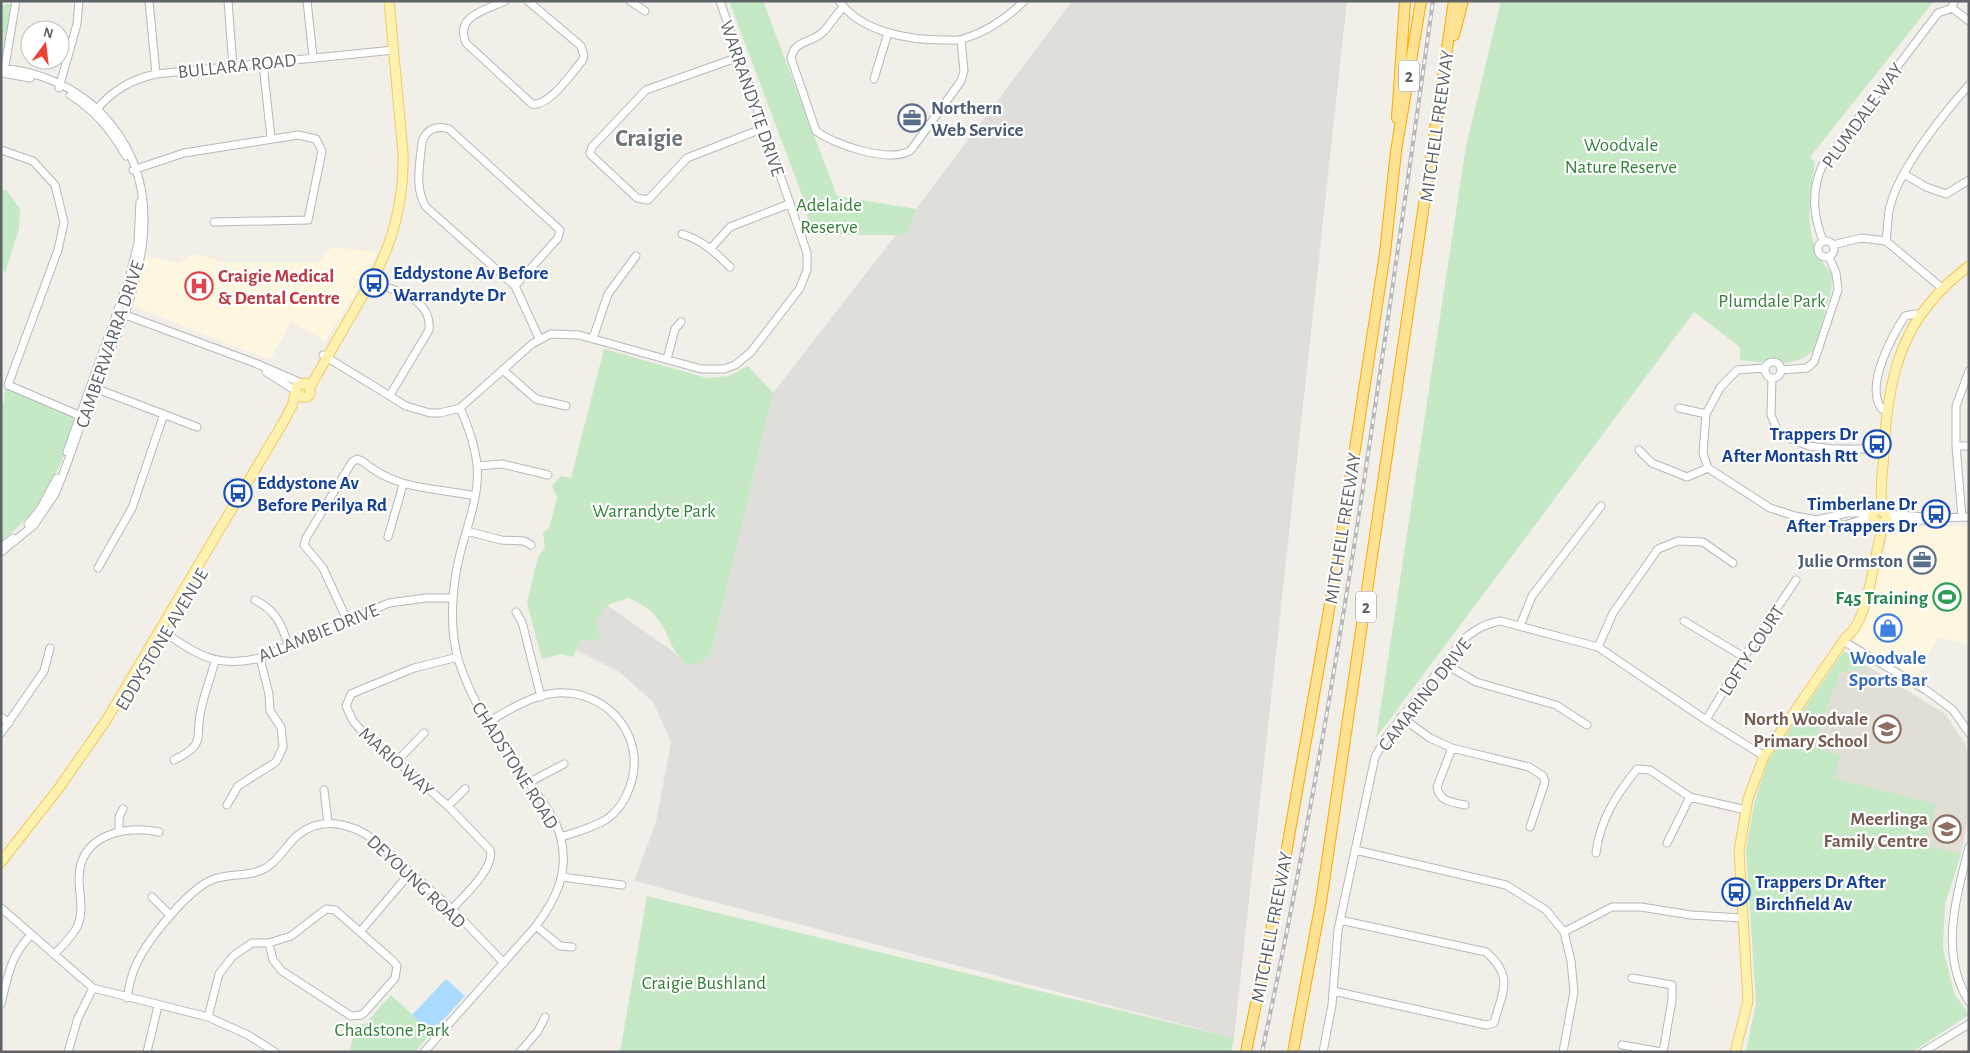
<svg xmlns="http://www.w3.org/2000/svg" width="1970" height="1053" font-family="'Alegreya Sans',sans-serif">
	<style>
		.commercial { fill: #fef7e0 }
		.industrial { fill: #e0deda }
		.education { fill: #e1ded6 }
		.green { fill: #c5e8c5 }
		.water { fill: #aadaff }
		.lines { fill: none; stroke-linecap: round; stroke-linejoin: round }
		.minor-casing { stroke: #b5b8bc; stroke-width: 9 }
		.major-casing { stroke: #f2c960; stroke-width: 11 }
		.highway-casing { stroke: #f9ab00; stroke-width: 12 }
		.minor { stroke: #fff; stroke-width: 7 }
		.major { stroke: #fff2af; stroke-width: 9 }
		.highway { stroke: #fde293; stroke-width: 10 }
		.rail-casing { stroke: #b6b7b8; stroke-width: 4 }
		.rail { stroke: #fff; stroke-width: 2; stroke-dasharray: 5.5; stroke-linecap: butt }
		.labels { text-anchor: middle; stroke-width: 4.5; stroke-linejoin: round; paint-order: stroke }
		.shield { fill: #fff; stroke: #8f9295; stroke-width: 1 }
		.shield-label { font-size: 18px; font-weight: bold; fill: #5f6368 }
		.street-label { font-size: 19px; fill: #5f6368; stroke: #fff }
		.service-label { font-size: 19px; font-weight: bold; fill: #4e5e75; stroke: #fff; text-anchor: start }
		.park-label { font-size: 19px; fill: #348238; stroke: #fff }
		.transit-label { font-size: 19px; font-weight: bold; fill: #164399; stroke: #fff; text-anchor: start }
		.health-label { font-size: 19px; font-weight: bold; fill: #be3a42; stroke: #fff; text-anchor: start }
		.leisure-label { font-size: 19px; font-weight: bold; fill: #27864d; stroke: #fff; text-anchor: end }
		.shop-label { font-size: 19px; font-weight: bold; fill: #366cbe; stroke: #fff }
		.education-label { font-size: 19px; font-weight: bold; fill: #785e54; stroke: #fff; text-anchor: end }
		.district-label { font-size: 24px; font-weight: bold; fill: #70757a; stroke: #fff }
	</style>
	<rect width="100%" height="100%" fill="#f1efe8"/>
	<path class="commercial" d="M332,247L377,252L369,272L325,341L291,321L270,360L131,305L146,256L178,263L195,253L221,262H319Z
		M1969,526V646L1939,637L1916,676L1855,644L1852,636L1877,572L1883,565L1888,532L1893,528Z"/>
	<path class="industrial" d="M1072,1H1347L1234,1038L634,881L656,822L671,742L653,702L621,673L576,650L607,605L675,653L686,664L711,654L773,393L916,209Z"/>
	<path class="education" d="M1869,667L1945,714L1965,744L1969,757V813L1961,854L1925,844L1935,804L1834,778L1813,747L1840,673Z"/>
	<path class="green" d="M729,1H763L837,196L916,209L906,235H811L804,200Z
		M1501,1H1934L1810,157L1815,162C1809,206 1801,237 1832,275L1831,292L1814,349C1797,370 1764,362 1740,360V347L1694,312L1376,738L1466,146Z
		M16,3L1,68V5Z
		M1,190H6L20,209L19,229L5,273L1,268Z
		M604,349L707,378L729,376L748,366L773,393L711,654L699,664H686C669,648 670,635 657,618C651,609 639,603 629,598L607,605L595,623L601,635L595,642L583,639L575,651L574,657L561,654L542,659L527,603L538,557L545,548L543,533L549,528L557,498L552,486L561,476L571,478Z
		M8,388L77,417C63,466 43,511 1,541V403L4,402L5,390Z
		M1844,651L1869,667L1840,673L1813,747L1840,755L1834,778L1936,804L1925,844L1961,854L1945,904L1943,948L1954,993L1969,1015L1912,1052H1746L1756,1003L1746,849L1755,801L1768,761Z
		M647,896L1234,1038L1231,1052H620Z
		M391,995L432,1032L415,1052H350L354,1025L365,1024Z"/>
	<path class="water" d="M446,979L465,996L432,1032L412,1015Z"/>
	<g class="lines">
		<g class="minor-casing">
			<path id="minor" d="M149,1L156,74
				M228,1L233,67
				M307,1L313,57
				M505,1C486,10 454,16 466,43L532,104C549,107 571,74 582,61L584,56L581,46L528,1
				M630,1L645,11
				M839,1C861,32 908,40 944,40C950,40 957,41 963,39C986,32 1007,18 1024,1
				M1954,1L1952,8L1969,21
				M843,7C836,15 830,25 823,32C811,44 795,39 791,58L816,131C835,145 891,164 911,150L961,81L964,71L961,40
				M739,57L646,90L592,147L590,154L637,198L648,200L687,158L764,128
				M263,64L271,138
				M1,68C37,71 74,86 100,112C184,198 129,305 91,398C78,430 69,462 55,494L34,525L1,552
				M4,72L16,1
				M2,73L30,78
				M874,79L888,33
				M59,88L77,24L79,1
				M70,95C95,110 112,131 126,156
				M95,111C113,90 130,80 156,74L394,50
				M1,150L33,161L55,185L64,222L58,250L8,385L83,417
				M133,170L184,153L298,135L316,139L322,151L308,220L214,222
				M1904,174L1926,187L1946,194L1969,180
				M682,234C702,240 715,252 730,267
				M1818 249a8 8 0 1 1 16 0a8 8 0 1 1-16 0Z
				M1823,241C1813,215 1811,192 1822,166L1938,13L1952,8
				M1886,241C1888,229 1887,214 1891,203C1901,167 1944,113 1969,85
				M1833,245L1861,238L1886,241L1942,288
				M711,248L730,227L789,204
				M515,286L426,207C414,188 420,164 422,142C426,129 437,125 449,129L560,230L558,238L515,286L539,338
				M389,288C410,295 432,306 429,330L390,395
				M120,313L255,363L301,383
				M593,338L608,294L636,256
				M323,355L406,406L430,413H440L460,408L532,344L551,334L579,335L701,369H724L735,365L751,352L800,288L807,270V253L720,1
				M667,359L675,329L681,322
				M1765 370a8 8 0 1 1 16 0a8 8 0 1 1-16 0Z
				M1765,368L1737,370L1720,388L1706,414L1703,453L1708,468L1770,508L1795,516L1845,525L1861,520H1873
				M503,370L536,399L566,406
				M1781,370L1807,368L1814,362L1838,290L1836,273L1829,257
				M266,372L296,391
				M1772,378L1771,415L1779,434L1809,446L1833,449H1869
				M92,387L197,427
				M1679,408L1706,414
				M1882,409C1864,387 1892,336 1905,316L1915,314
				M1956,446H1969
				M1639,450L1652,463L1687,477L1708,468
				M67,452L129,279L138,243L140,202
				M477,466L502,464L548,475
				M1886,514L1938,518L1969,517
				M1962,517L1956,446V406L1969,371
				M1816,520L1847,513H1874
				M1884,523L1891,520H1925
				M28,524L41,508L57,478
				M467,531L501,540L524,541L531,545
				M388,537L403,485
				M1,547L13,538
				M98,568L132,508L164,414
				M255,600C275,610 282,624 288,645
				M516,612L522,622L541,697
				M347,620L323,568L304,545L306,538L352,462L357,459L362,461C398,491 432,487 475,496
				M1684,621L1744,657
				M1520,626L1532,596L1601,506
				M161,630C196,654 216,669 260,658L389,603L426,598H453
				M1843,641L1926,690L1953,710L1969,733
				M1598,647L1613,613L1658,549L1678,541L1703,542L1733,563
				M1445,664L1476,682L1556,705L1587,725
				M1,717L9,723
				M1401,717L1430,738L1452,748L1529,767L1543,776L1545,782L1530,827
				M1706,720L1744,657L1796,580
				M487,723C506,711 534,694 557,693C609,690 649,739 629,789C625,800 617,812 607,819C593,828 576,832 561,837
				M1,733L44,671L50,648
				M1452,748L1437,787C1440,802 1452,802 1465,805
				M174,760C208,743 194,739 201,710C204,694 211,677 215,661
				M397,761L424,733
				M528,783L564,764
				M324,790L328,823
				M227,805L238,786L276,762L283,747L281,727L270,711L269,694L260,658
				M448,806L465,789
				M119,831V817L123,809
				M1667,843L1690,797
				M1969,847C1956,899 1939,952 1969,1002
				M1355,850L1506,885L1546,910L1564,932L1571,961L1574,992L1563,1052
				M1596,853C1600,819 1617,794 1637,769L1650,770L1690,797L1746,810
				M562,877L622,885
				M152,897L170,915
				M1,908L93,988L208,1017L248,1035L275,1052
				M452,909C463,897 496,867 490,850L448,806L361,730L353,721L346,706L351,694L358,691L414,668L458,657
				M536,926L560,946L572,947
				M360,932L410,873
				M1564,932L1612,907H1641L1691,915L1742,918
				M54,955C62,946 73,936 78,925C84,910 79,894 79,879C79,835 124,825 159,832
				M1632,978L1672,985V1000L1663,1052
				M1333,991L1486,1025L1494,1023C1502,992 1515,977 1486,952L1340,920
				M127,998C129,986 131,975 136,965C147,940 189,888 214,879C231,873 250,877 266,868C279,860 286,845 298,835C321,816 352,823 374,840L452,909L504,963
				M1,1004C8,976 10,956 31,935
				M208,1017L219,974L233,956L252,943H269L291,936L326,909L335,910L393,961L397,966L395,978L365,1012L361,1015L351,1016L282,971L273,960L269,943
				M1622,1045L1661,1052
				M68,1052L78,1018L93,988
				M147,1052L158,1006
				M424,1052L536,926C556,899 569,873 561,839C556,815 534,791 520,771C495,736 471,701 458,659C449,627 452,586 460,554C467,526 480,494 477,465C475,445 468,426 460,408
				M520,1052L538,1031L545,1017
				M1323,1052L1332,1005L1338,930L1375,757L1387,736L1464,639C1476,629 1485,624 1500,621L1598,647L1706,720L1764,756
				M1923,1052L1969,1024"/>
		</g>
		<g class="major-casing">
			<path id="major" d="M310,387L378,269C395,234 404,193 403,153L389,1
				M1885,513L1880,510L1874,512L1872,517L1874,522L1882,524L1887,519C1886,514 1883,509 1882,504C1879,488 1884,467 1884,450C1888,372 1903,315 1969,266
				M1,862L59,788L107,719L284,421L292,406L297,386L305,383L310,388V394L307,397H301L296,393
				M1735,1052L1748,1001L1739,851L1748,799L1764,756L1846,637C1871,620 1873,551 1884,524"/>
		</g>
		<g class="highway-casing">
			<path id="highway" d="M1454,35L1463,1
				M1397,118L1405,1
				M1246,1052L1281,882L1339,553L1385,253L1396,151L1421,1
				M1293,1052L1321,902L1454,1"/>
		</g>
		<use href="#minor" class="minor"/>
		<use href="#major" class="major"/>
		<use href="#highway" class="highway"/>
		<g class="rail-casing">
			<path id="rail" d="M1262,1052C1337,704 1383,353 1433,1"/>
		</g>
		<use href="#rail" class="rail"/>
	</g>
	<defs>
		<g id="office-ring" transform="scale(1.4375)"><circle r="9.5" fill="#fff" stroke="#5c6f8a" stroke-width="1.5"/><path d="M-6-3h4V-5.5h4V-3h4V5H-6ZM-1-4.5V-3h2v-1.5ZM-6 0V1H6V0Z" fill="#5c6f8a"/></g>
		<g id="bus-ring" transform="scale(1.4375)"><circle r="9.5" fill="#fff" stroke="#1a4fb4" stroke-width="1.5"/><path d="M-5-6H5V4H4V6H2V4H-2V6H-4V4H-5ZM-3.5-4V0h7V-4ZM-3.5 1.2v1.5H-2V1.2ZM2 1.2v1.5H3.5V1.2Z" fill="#1a4fb4"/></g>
		<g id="hospital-ring" transform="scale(1.4375)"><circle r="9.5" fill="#fff" stroke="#e0444e" stroke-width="1.5"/><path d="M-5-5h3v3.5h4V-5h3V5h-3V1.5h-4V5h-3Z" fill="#e0444e"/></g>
		<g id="stadium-ring" transform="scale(1.4375)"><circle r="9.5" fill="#fff" stroke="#2e9e5b" stroke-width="1.5"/><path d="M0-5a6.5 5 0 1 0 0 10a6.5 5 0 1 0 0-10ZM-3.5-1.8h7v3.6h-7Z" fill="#2e9e5b"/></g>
		<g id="shop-ring" transform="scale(1.4375)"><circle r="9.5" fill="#fff" stroke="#3f7fe0" stroke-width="1.5"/><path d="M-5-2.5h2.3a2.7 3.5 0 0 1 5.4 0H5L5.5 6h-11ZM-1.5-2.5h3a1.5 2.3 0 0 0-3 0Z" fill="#3f7fe0"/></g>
		<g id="school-ring" transform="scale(1.4375)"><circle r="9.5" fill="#fff" stroke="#8d6e63" stroke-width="1.5"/><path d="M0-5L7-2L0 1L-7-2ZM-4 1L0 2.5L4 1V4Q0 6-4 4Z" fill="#8d6e63"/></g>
	</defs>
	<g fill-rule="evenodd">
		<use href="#office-ring" x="912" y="118"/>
		<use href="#bus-ring" x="374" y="283"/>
		<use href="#hospital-ring" x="199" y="286"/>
		<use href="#bus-ring" x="1877" y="444"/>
		<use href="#bus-ring" x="238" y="493"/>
		<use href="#bus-ring" x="1936" y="514"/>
		<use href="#office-ring" x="1922" y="560"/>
		<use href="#stadium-ring" x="1947" y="597"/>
		<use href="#shop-ring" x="1888" y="628"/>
		<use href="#school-ring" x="1887" y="729"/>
		<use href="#school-ring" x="1947" y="829"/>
		<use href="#bus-ring" x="1736" y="892"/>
	</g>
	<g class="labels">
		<g class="shield">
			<rect x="1399" y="60.5" width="20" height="31" rx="4"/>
			<rect x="1356" y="591.5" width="20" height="31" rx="4"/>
		</g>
		<g class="shield-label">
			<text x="1409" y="82">2</text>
			<text x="1366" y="613">2</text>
		</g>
		<g class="street-label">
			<text transform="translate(237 65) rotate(-6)" y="7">BULLARA ROAD</text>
			<text transform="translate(753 98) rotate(71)" y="7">WARRANDYTE DRIVE</text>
			<text transform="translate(1862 115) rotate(-54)" y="7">PLUMDALE WAY</text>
			<text transform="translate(1436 126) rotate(-82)" y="7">MITCHELL FREEWAY</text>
			<text transform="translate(109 344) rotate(-71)" y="7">CAMBERWARRA DRIVE</text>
			<text transform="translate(1342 528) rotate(-81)" y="7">MITCHELL FREEWAY</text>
			<text transform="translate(318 632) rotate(-22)" y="7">ALLAMBIE DRIVE</text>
			<text transform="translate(161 639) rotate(-59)" y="7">EDDYSTONE AVENUE</text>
			<text transform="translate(1751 650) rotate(-57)" y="7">LOFTY COURT</text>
			<text transform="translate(1424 694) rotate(-52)" y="7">CAMARINO DRIVE</text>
			<text transform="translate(397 761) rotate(42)" y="7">MARIO WAY</text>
			<text transform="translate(516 765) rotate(58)" y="7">CHADSTONE ROAD</text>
			<text transform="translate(417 881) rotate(43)" y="7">DEYOUNG ROAD</text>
			<text transform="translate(1271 927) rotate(-79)" y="7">MITCHELL FREEWAY</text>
		</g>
		<g class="service-label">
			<text x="931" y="114">Northern<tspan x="931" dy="22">Web Service</tspan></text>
			<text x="1903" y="567" text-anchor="end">Julie Ormston</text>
		</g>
		<g class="park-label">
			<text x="1621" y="151">Woodvale<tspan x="1621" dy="22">Nature Reserve</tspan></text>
			<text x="829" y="211">Adelaide<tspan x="829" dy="22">Reserve</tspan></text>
			<text x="1772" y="307">Plumdale Park</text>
			<text x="654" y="517">Warrandyte Park</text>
			<text x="704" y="989">Craigie Bushland</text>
			<text x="392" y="1036">Chadstone Park</text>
		</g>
		<g class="transit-label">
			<text x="393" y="279">Eddystone Av Before<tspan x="393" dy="22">Warrandyte Dr</tspan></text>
			<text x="1858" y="440" text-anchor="end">Trappers Dr<tspan x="1858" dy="22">After Montash Rtt</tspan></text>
			<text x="257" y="489">Eddystone Av<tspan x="257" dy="22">Before Perilya Rd</tspan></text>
			<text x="1917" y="510" text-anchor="end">Timberlane Dr<tspan x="1917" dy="22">After Trappers Dr</tspan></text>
			<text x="1755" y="888">Trappers Dr After<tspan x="1755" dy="22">Birchfield Av</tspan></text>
		</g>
		<g class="health-label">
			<text x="218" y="282">Craigie Medical<tspan x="218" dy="22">&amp; Dental Centre</tspan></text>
		</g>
		<g class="leisure-label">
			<text x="1928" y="604">F45 Training</text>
		</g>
		<g class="shop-label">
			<text x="1888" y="664">Woodvale<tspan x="1888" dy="22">Sports Bar</tspan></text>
		</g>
		<g class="education-label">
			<text x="1868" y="725">North Woodvale<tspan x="1868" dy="22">Primary School</tspan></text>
			<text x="1928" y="825">Meerlinga<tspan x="1928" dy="22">Family Centre</tspan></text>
		</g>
		<g class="district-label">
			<text x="649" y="146">Craigie</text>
		</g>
	</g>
	<rect width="1970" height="1053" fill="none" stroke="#5f6368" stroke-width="5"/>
	<g transform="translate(45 45) rotate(15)"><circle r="24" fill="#ffffff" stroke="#bfc1c3"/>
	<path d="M0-4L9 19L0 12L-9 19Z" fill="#ea4335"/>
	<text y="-8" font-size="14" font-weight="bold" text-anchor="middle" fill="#5f6368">N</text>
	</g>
</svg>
